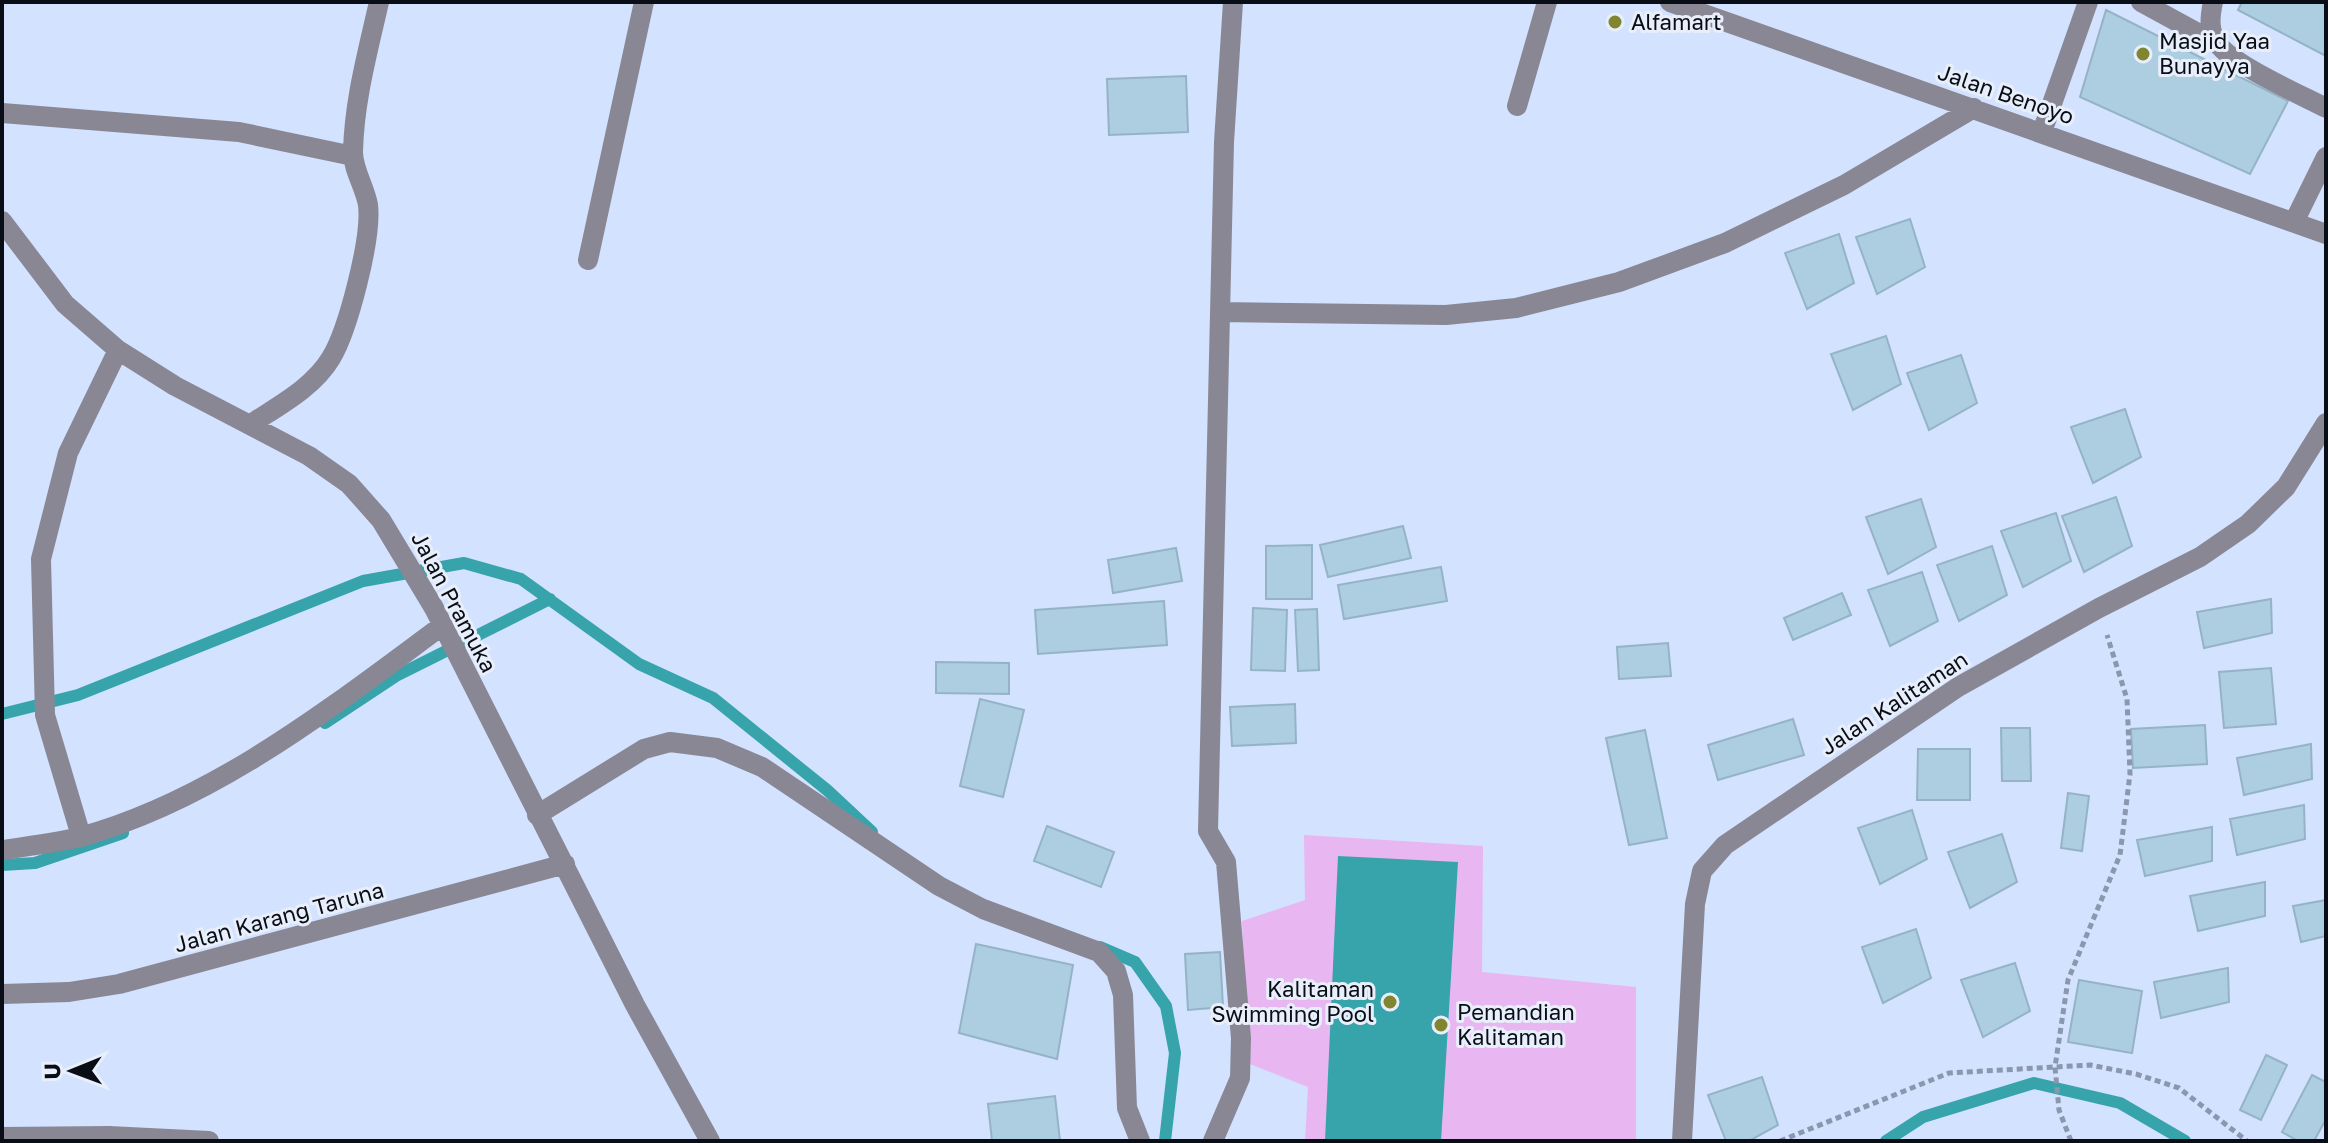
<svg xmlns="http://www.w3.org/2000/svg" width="2328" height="1143" font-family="'Golos Text',sans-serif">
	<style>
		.green { fill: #e8b6f0 }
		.water { fill: #37a3ab }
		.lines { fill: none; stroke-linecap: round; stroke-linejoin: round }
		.stream { stroke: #37a3ab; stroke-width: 12 }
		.building { fill: #adcee0; stroke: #94b4c6; stroke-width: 2 }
		.path { stroke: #8b97ad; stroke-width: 5; stroke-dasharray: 6 4; stroke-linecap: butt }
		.street { stroke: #898794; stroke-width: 20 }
		.poi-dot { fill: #808530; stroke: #e8effa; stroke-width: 3 }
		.labels { text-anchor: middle; stroke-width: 6; stroke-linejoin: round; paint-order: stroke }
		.poi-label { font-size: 22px; fill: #080d16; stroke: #e8effa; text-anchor: start }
		.street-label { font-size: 22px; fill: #080d16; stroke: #e8effa }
	</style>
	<rect width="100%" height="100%" fill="#d2e2ff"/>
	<path class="green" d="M1304,835L1483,846L1482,972L1636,987V1141H1305L1308,1087L1247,1063L1242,921L1305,900Z"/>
	<path class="water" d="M1338,856L1458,862L1441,1141H1325Z"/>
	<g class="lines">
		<path class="stream" d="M2,714L78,695L363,581L464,563L521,579L639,664L713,698L827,790L872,832
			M325,723L396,676L550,599
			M2,865L35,863L123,833
			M1100,947L1135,962L1166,1006L1175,1053L1165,1141
			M1886,1141L1923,1117L2034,1083L2120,1103L2185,1141"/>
	</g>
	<path class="building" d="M2242,2H2326V56L2238,10Z
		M2106,10L2288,101L2250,174L2080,97Z
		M1186,76L1188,132L1109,135L1107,79Z
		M1910,219L1925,267L1877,294L1856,237Z
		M1839,234L1854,283L1807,309L1785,253Z
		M1886,336L1901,384L1853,410L1831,354Z
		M1961,355L1977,403L1929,430L1907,373Z
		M2125,409L2141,457L2093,483L2071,427Z
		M2116,497L2132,546L2084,572L2062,516Z
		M1921,499L1936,547L1888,574L1866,517Z
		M2056,513L2071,561L2023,587L2001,531Z
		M1403,526L1411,558L1328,577L1320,545Z
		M1312,545V599H1266V546Z
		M1992,546L2007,595L1959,621L1937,565Z
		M1176,548L1182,581L1113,593L1108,560Z
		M1441,567L1447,601L1344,619L1338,585Z
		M1922,572L1938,621L1890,646L1868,590Z
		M1842,593L1851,615L1793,640L1784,618Z
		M2271,599L2272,633L2204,648L2197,612Z
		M1164,601L1167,645L1038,654L1035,610Z
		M1253,608L1287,610L1285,671L1251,670Z
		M1317,609L1319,670L1298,671L1295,610Z
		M1668,643L1671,676L1619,679L1617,647Z
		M936,662L1009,663V694L936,693Z
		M2271,668L2276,724L2224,728L2219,672Z
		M980,699L1024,710L1003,797L960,786Z
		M1295,704L1296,743L1232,746L1230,707Z
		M1793,719L1804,755L1718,780L1708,745Z
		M2205,725L2207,764L2133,768L2131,729Z
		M2001,728H2030L2031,781H2002Z
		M1645,730L1667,838L1629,845L1606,738Z
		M2311,744L2312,779L2244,795L2237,758Z
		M1918,749H1970V800H1917Z
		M2068,793L2089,796L2082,851L2061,848Z
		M2304,805L2305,839L2237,855L2230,819Z
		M1912,810L1927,859L1880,884L1858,828Z
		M1047,826L1114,852L1101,887L1034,861Z
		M2212,827V861L2145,876L2137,840Z
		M2002,834L2017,882L1970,908L1948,852Z
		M2265,882V916L2198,931L2190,896Z
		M2326,900V936L2301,942L2293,906Z
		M1916,929L1931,978L1883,1003L1862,947Z
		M976,944L1073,965L1057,1059L959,1033Z
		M1220,952L1223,1007L1188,1010L1185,954Z
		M2015,963L2030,1011L1983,1037L1961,980Z
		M2228,968L2229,1002L2161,1018L2154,982Z
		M2079,980L2142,991L2132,1053L2068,1042Z
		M2266,1055L2287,1065L2261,1120L2240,1110Z
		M2312,1075L2326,1082V1119L2314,1141H2298L2282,1132Z
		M1762,1077L1778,1125L1749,1141H1726L1708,1095Z
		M1055,1096L1060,1141H992L988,1104Z"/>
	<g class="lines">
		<path class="path" d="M1780,1141L1949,1073L2090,1065L2136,1074L2179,1088L2247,1141
			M2071,1141L2059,1110L2055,1067L2068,980L2120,855L2130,774L2127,699L2107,635"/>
		<path class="street" d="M1670,2L2326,234
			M2141,2L2218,44
			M2213,2C2210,16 2208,32 2218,44C2233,65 2301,95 2326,108
			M1517,106L1547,2
			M2,113L239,132L353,156
			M2042,132L2088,2
			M2,221L65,304L118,350L175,386L309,456L349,484L381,520L434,608L635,1005L710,1141
			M2294,222L2326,157
			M588,260L644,2
			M1220,312L1446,315L1516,308L1619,282L1725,243L1844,185L1974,108
			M251,424C278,406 313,388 331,358C348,330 372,238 368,205C365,187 353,170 353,152C354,101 368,51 379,2
			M537,815L644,749L670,742L717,748L762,767L939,886L983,909L1099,952L1116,971L1123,995L1127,1108L1140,1141
			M81,836L45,715L41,559L68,453L118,350
			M2,850C28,846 55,843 80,837C215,800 333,706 443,625
			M2,994L69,992L119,984L565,864
			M2,1137L109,1136L209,1141
			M1213,1141L1240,1078L1241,1038L1226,862L1208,831L1224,142L1233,2
			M1682,1141L1695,904L1702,871L1725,845L1958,687L2099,608L2200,557L2248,524L2286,487L2326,423"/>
	</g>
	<g class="poi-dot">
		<circle cx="1615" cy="22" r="8"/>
		<circle cx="2143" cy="54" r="8"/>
		<circle cx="1390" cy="1002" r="8"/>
		<circle cx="1441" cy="1025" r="8"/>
	</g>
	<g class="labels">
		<g class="poi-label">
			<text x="1631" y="30">Alfamart</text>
			<text x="2159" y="49">Masjid Yaa<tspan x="2159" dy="25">Bunayya</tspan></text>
			<text x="1374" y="997" text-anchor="end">Kalitaman<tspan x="1374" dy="25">Swimming Pool</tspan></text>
			<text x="1457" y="1020">Pemandian<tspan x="1457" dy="25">Kalitaman</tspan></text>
		</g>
		<g class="street-label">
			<text transform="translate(2006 94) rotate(19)" y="8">Jalan Benoyo</text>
			<text transform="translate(454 602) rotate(62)" y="8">Jalan Pramuka</text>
			<text transform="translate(1894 703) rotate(-33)" y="8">Jalan Kalitaman</text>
			<text transform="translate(279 917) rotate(-15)" y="8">Jalan Karang Taruna</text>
		</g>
	</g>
	<rect width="2328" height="1143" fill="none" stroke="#080d16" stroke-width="8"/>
	<g transform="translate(72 1071) rotate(269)" stroke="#e8effa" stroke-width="6" paint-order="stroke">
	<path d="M0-6L14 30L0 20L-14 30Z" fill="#080d16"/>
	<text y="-12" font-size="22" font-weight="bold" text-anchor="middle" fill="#080d16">U</text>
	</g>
</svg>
